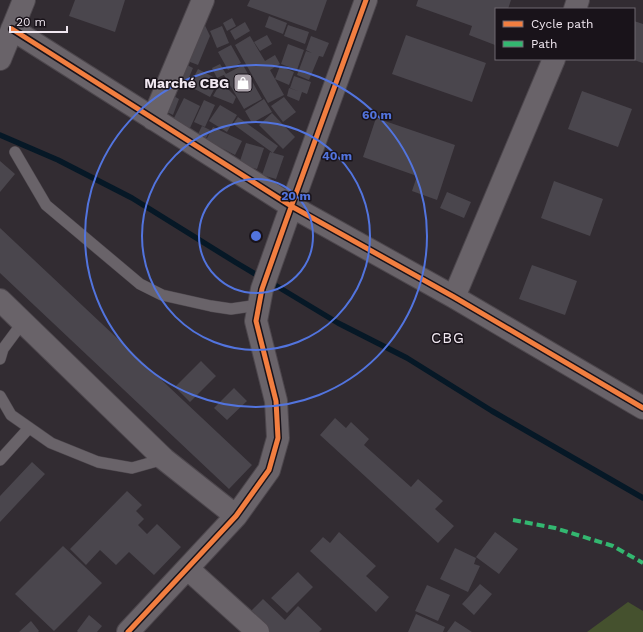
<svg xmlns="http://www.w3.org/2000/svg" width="643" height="632" font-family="'Work Sans',sans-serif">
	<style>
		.green { fill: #45512e }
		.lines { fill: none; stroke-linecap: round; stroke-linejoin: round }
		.stream { stroke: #061826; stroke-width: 5.5 }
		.building { fill: #4a464d }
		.service-casing { stroke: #4d474d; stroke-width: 12 }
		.minor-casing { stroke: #4d474d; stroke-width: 24 }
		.service { stroke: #696369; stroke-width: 11 }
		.minor { stroke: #696369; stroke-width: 22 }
		.quiet { stroke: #33b770; stroke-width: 4; stroke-dasharray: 8 4; stroke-linecap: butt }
		.cycleway-casing { stroke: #19131a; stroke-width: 8 }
		.cycleway { stroke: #f27e40; stroke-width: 5 }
		.ring { fill: none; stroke: #5274de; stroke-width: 2 }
		.labels { text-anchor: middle; stroke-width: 3; stroke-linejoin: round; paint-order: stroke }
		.poi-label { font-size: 14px; font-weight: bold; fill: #f0e7f0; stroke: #19131a; text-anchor: end }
		.neighbourhood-label { font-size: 15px; letter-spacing: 1px; fill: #f0e7f0; stroke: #19131a }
		.centre { fill: #5274de; stroke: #19131a; stroke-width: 2 }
		.ring-label { font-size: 12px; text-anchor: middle; font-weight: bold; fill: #5274de; stroke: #19131a; stroke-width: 3; stroke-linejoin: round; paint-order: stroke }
	</style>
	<rect width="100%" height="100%" fill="#322c32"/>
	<path class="green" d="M628,602L643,611V632H587Z"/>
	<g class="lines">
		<path class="stream" d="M0,135L58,160L132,198L235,262L262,278
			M270,282L338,323L407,358L492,411L643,498"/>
	</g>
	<path class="building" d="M75,0H125L115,32L69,16Z
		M250,0H327L316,31L247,6Z
		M418,0H511L508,9H496L495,45L469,35L472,26L416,6Z
		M269,16L287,23L283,34L265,27Z
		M232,18L236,26L227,31L223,23Z
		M202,19L210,36L198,65L185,60Z
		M634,21L643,24V63L634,60Z
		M245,22L250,31L235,40L230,31Z
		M288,25L309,32L305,44L284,36Z
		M222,26L229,43L217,48L210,31Z
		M267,35L272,44L260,51L254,42Z
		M406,35L486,63L472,102L392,74Z
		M250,36L265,61L275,55L280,64L270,70L284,95L268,103L235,45Z
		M311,36L329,43L323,57L319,56L309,80L297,75L306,51L312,53L306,50Z
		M288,44L304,50L297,70L281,64Z
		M231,45L241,63L228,70L218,52Z
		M181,62L193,68L185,87L172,81Z
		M220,64L226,74L217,78L212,68Z
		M243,65L262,99L244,109L224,75Z
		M280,66L294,72L289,85L275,79Z
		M198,69L219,80L210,97L189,86Z
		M294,76L311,82L307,94L302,92L299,101L287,96L289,88L298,91L290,88Z
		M221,82L236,97L233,104L213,96Z
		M582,91L632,109L618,147L568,129Z
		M170,94L179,99L173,115L163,110Z
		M284,97L296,112L283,122L271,106Z
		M184,98L200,106L190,128L173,120Z
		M264,99L272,112L252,123L245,111Z
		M204,100L215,105L205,127L194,122Z
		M220,105L237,115L227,132L209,121Z
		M272,113L295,137L283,149L259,125Z
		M238,117L278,146L273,153L233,124Z
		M376,118L455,145L437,200L412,191L417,176L363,157Z
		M202,126L210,130L206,138L198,134Z
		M213,127L242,141L235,155L206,140Z
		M246,143L264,148L257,169L239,164Z
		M270,152L284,156L276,179L262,175Z
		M0,161L15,174L0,192Z
		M554,181L603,199L590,236L541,218Z
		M447,192L471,202L464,218L440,208Z
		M0,228L252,465L229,489L0,273Z
		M532,265L577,281L565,315L519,299Z
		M201,361L216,376L190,402L175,387Z
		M234,388L247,401L227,420L214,408Z
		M335,418L346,428L351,422L369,439L364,445L411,487L418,479L443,501L435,509L454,526L438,543L320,435Z
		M32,462L45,474L0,522V496Z
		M127,491L142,505L136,511L144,519L138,525L147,534L157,524L181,547L154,575L129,552L116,565L100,550L86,565L70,549Z
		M339,532L376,566L366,576L389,597L376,612L310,551L323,537L330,543Z
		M495,532L518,549L499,574L476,557Z
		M63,546L102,583L54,631L15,594Z
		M455,548L476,558L474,564L480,566L468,592L440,579Z
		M298,572L313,587L287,613L271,598Z
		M480,584L492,594L474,615L462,604Z
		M427,585L450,595L438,621L415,611Z
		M263,599L285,620L298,606L322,629L319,632H267L248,614Z
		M416,614L445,627L443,632H408Z
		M89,615L102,626L97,632H78L77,631Z
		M31,621L39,631L38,632H19Z
		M455,621L472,632H447Z"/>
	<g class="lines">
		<g class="service-casing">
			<path id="service" d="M15,152L46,205L140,284L162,295L211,306L231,309L259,305
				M0,359L3,349L23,322
				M0,396L11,415L51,443L98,462L132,468L164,459
				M0,460L29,428"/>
		</g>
		<g class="minor-casing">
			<path id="minor" d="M575,9L578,0
				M12,29L291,206L454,297L643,408
				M0,59L24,0
				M153,119L203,0
				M454,297L554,59
				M0,300L164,459L236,516
				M188,569L258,632
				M128,632L236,516L269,470L278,438L276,401L256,321L262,289L286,221L366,0"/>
		</g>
		<use href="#service" class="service"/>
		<use href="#minor" class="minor"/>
		<path class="quiet" d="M513,520L555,528L613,546L643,563"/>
		<g class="cycleway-casing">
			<path id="cycleway" d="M12,29L291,206L454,297L643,408
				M128,632L236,516L269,470L278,438L276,401L256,321L262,289L286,221L366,0"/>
		</g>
		<use href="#cycleway" class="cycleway"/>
	</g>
	<g class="ring">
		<circle cx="256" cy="236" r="57"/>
		<circle cx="256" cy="236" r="114"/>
		<circle cx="256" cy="236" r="171"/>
	</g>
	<defs>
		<g id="shop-square" transform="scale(1)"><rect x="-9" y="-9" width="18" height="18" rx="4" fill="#aea6ae" stroke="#19131a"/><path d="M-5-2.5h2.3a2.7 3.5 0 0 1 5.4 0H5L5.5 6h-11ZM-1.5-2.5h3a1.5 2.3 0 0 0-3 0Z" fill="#fff"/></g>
	</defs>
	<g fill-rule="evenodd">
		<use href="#shop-square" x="243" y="83"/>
	</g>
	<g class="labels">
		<g class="poi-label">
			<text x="229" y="88">Marché CBG</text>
		</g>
		<g class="neighbourhood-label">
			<text x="448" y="343">CBG</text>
		</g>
	</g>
	<circle cx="256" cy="236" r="6" class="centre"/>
	<g class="ring-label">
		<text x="377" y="119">60 m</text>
		<text x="337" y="160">40 m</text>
		<text x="296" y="200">20 m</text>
	</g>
	<rect x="495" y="8" width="140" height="52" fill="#19131a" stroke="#6f6870"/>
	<rect x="503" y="21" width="20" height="6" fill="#f27e40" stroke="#6f6870"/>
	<text x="531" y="28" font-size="12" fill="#f0e7f0">Cycle path</text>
	<rect x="503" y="41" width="20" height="6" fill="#33b770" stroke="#6f6870"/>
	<text x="531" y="48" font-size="12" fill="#f0e7f0">Path</text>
	<path d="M10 26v6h57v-6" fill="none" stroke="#f0e7f0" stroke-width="2"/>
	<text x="16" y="26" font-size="12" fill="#f0e7f0" stroke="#19131a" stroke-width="3" paint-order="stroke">20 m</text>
</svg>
